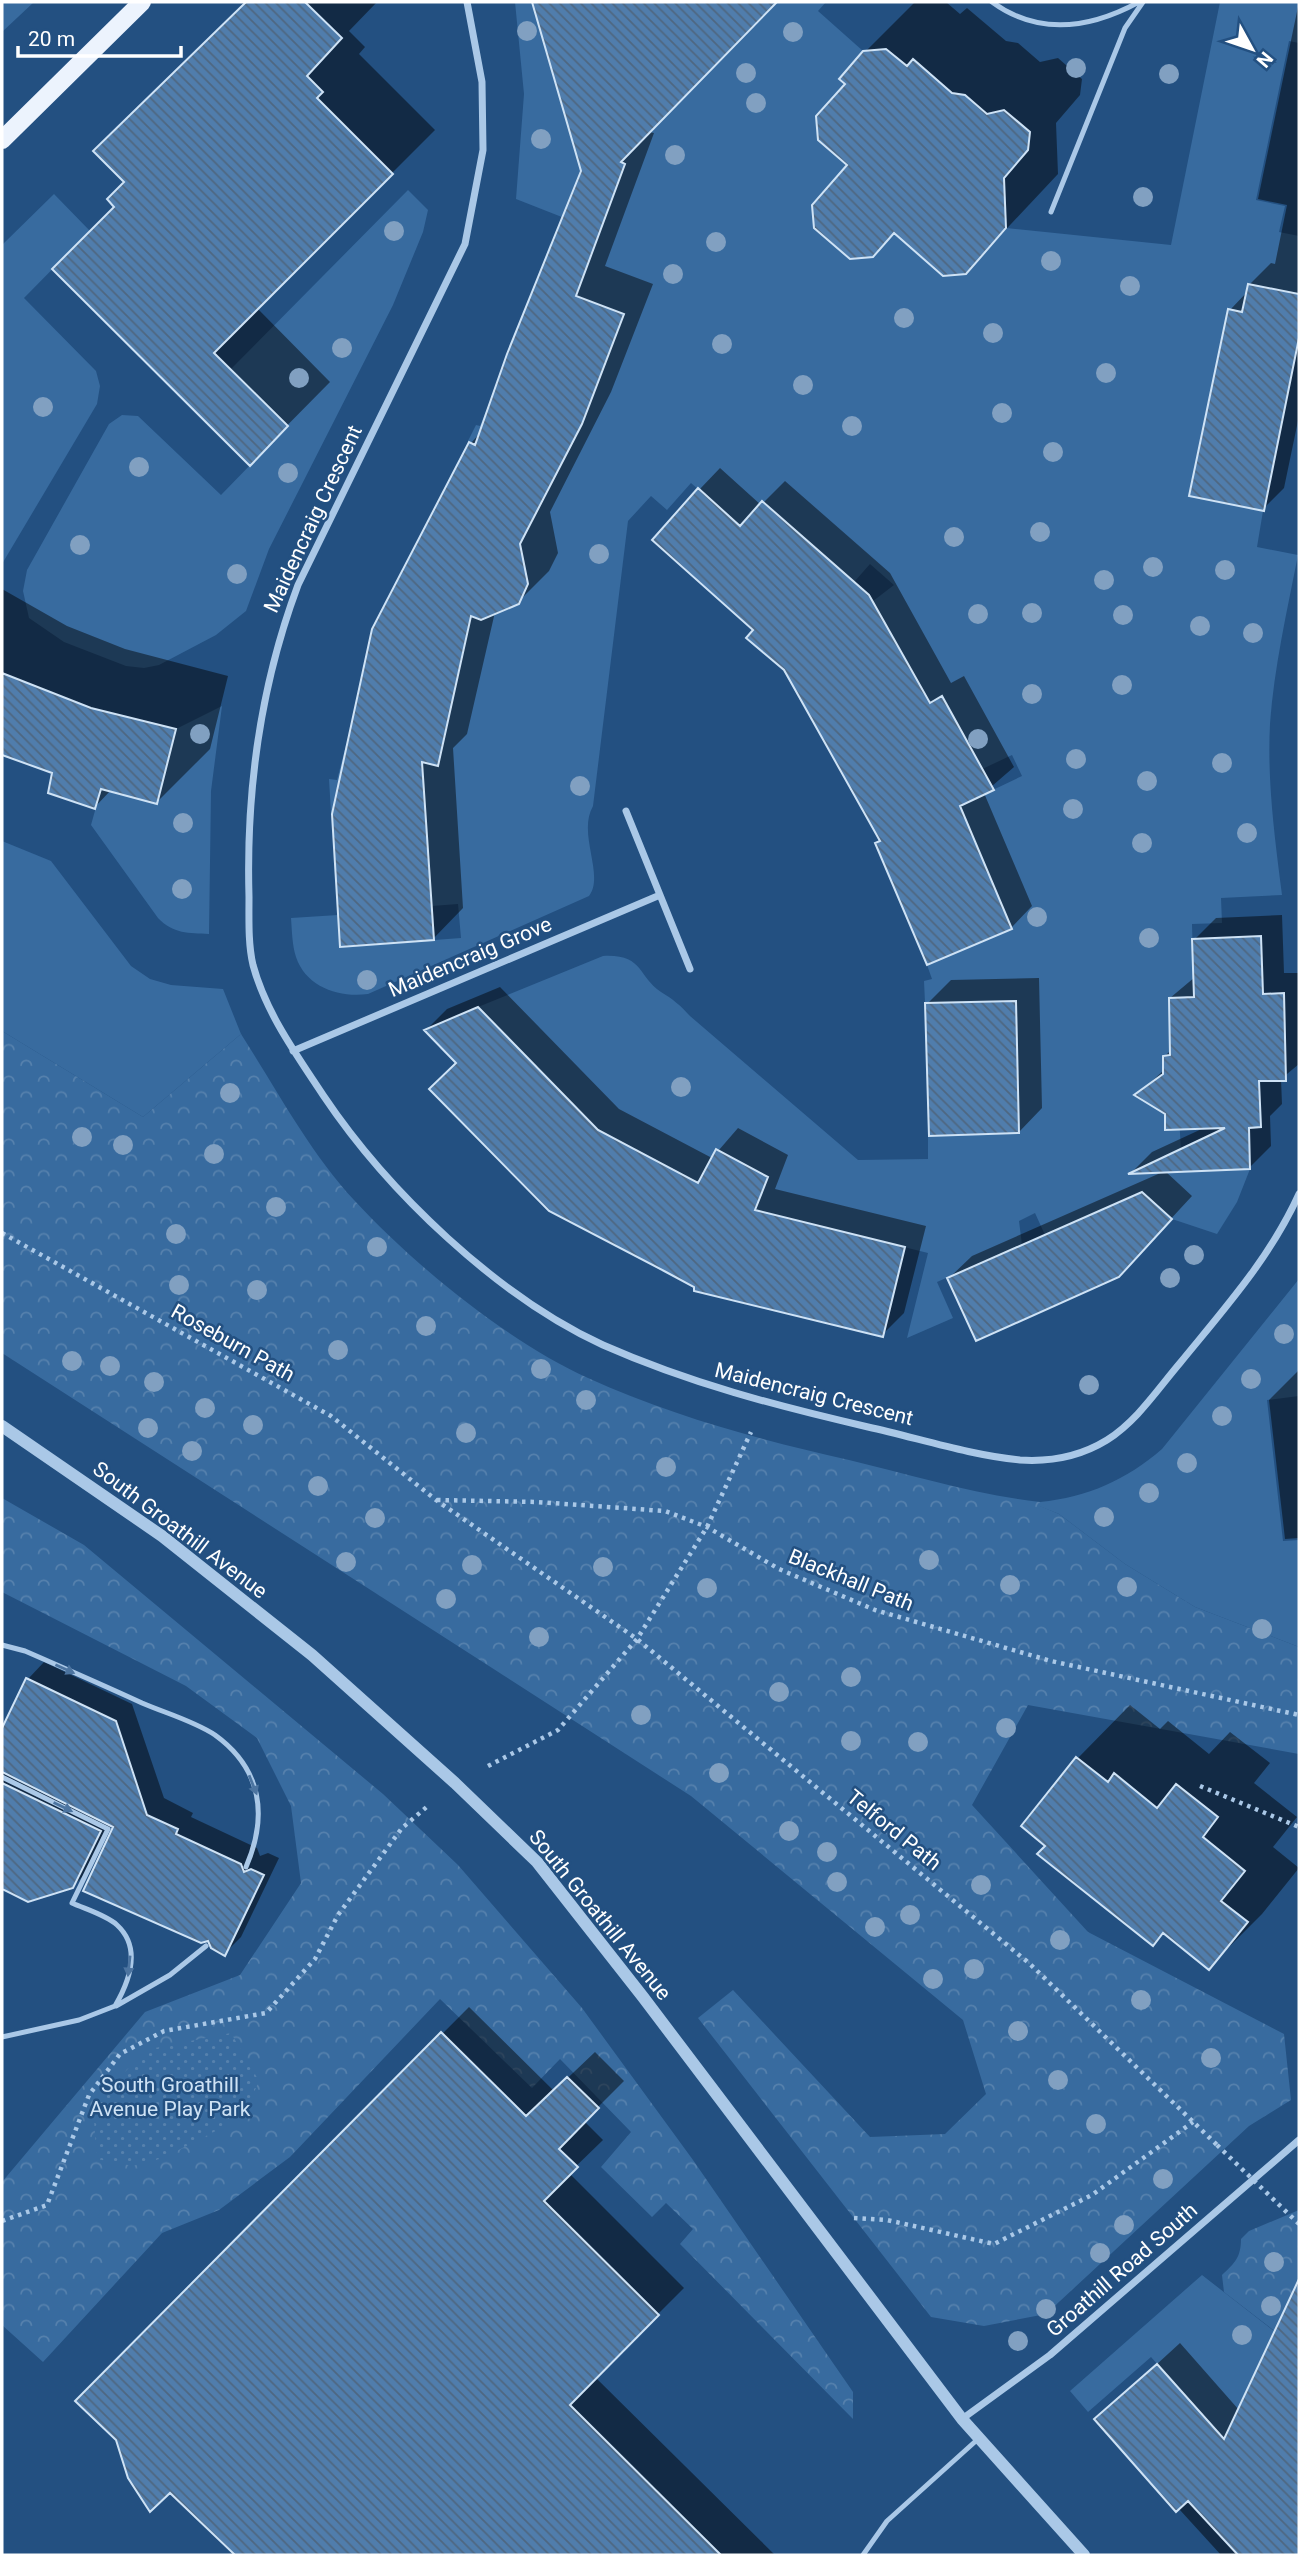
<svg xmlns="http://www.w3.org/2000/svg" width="1301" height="2557" font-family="Roboto,sans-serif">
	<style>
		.green { fill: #386b9f }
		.forest { fill: url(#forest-crowns) }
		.park { fill: url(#park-dots) }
		.shadow { fill: #0007 }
		.building { fill: url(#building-back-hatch); stroke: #cee2f5; stroke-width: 2 }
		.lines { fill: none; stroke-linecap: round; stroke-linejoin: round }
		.path { stroke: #aac8e7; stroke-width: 4.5; stroke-dasharray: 3.5 5; stroke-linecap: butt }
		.service { stroke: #aac8e7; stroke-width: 5 }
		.minor { stroke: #aac8e7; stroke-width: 7 }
		.tertiary { stroke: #aac8e7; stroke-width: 12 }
		.primary { stroke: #ecf3fd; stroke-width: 18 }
		.path-bridge { stroke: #aac8e7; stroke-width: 4.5; stroke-dasharray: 3.5 5; stroke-linecap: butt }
		.tree { fill: #81a0c1 }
		.oneway { fill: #4c74a0 }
		.labels { text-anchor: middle; stroke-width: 5; stroke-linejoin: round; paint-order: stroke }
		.street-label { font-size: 21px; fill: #fff; stroke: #235081 }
		.park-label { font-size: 21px; fill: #cee2f5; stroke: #235081 }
	</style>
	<defs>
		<pattern id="forest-crowns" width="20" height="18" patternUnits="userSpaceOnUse" patternTransform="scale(1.75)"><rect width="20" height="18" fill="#386b9f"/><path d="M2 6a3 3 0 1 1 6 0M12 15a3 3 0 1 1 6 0" fill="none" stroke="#5681ad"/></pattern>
		<pattern id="park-dots" width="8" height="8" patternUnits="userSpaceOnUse" patternTransform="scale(1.75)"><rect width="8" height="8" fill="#386b9f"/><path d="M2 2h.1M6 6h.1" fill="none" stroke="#5681ad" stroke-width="1.8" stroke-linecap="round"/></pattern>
		<pattern id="building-back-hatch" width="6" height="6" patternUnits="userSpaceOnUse" patternTransform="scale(1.75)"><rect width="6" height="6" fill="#507dac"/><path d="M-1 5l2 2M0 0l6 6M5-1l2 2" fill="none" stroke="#4e6781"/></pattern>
	</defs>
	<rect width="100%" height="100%" fill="#235081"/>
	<path class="green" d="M2,2H34L2,32Z
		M515,2H532L589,195L777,2H826L818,11L863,51L839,79L845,84L817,116L818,140L847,165L812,205L873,256L894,233L943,276L967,274L1006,228L1171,245L1220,2H1299V43L1289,41L1256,200L1285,206L1279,232L1299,236V294L1249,284L1242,312L1228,309L1189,496L1263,511L1257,547L1298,555C1287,611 1274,668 1270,724C1267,782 1275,839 1282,895L1221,898L1222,923L1192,924L1194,997L1169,998L1170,1055L1163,1056V1083L1179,1114L1182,1172L1250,1169L1237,1202L1217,1234L1172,1219L1141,1191L1124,1210L1108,1207L1045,1235L1035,1213L1019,1221L1022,1245L937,1282L953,1318L907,1338L928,1253L775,1215L736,1255L768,1177L716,1149L698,1183L620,1142L576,1226L566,1217L478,1007L603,956C644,954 637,976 661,992C673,999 681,1006 690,1016L858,1160L928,1159V1136L1019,1133L1016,1001L925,1003L924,981L932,979L927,965L1011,929L959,806L1022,776L1012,755L959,780L911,714L892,636L795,691L783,670L894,585L870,564L832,607L777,559L800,534L762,501L740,526L691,483L667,510L651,496L628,521L593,806C577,834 605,875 589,896L368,994C339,998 306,987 296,957C292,945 292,930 291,918L338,915L341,947L461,938L458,904L432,906L425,808L331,813L329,779L337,780L346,745L438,765L467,637L393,620L519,604L528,584L526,571L511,563L551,484L468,441L476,425L480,426L489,404L576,438L624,315L537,281L550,244L590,259L600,232L516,199L524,94Z
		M408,190L428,210L423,232L393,305L269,549L246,611L216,635L159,665L144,668L126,666L64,642L29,618L23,591L27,570L109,424L122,415L138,416L221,495L288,426L231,369Z
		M54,194L90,231L24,298L96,371L100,386L97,404L2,564V245Z
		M222,706L211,791L209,934C189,933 173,934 158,918L91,825L101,789L157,804L176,729Z
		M2,841L51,861L131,966L150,979L171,985L223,989L241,1034L143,1117L2,1031Z
		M1299,1279V1396L1267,1400L1283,1541L1299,1540V1647L1195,1607L1125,1564L1059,1514L1039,1506L1040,1502C1088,1497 1126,1480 1162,1449Z
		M1202,2275L1274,2331L1237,2410L1239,2456L1151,2357L1088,2412L1070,2391Z"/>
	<path class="forest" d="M2,1031L143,1117L241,1034C277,1090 309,1151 354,1200C414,1265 508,1342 588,1378C672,1416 760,1440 849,1460C912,1475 977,1495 1040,1502V1506L1059,1514L1125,1564L1195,1607L1299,1647V1754L1028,1705L972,1805L1088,1932L1284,2034L1291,2100L1249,2126L1046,2314L984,2326L931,2317L698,2018L733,1990L870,2137L945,2134L986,2094L963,2020L691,1796L2,1353Z
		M2,1498L84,1545L383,1794L458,1865L582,2008L693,2160L853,2392V2419L680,2244L693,2229L666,2203L652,2217L601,2167L631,2132L560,2059L532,2088L440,1999L290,2157L219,2210L162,2233L43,2362L2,2325V2182L145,2012L240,1975L301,1883L291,1806L257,1738L186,1686L2,1592Z
		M1299,2210V2350L1224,2292L1222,2275C1235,2263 1241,2257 1241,2239L1249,2231Z"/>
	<path class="park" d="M231,2033L259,2081L243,2117L163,2158L133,2166L97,2159L93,2107L145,2050Z"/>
	<path class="shadow" d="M246,2H377L349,31L365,47L359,54L435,130L257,308L330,382L250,463L117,207L126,182L95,151Z
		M533,2H775L649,132L654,133L605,266L653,284L611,392L550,512L558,553L549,571L518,602L495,612L467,734L453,748L463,908L433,939L373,630L471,443L481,432L583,171Z
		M915,2H946L960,14L967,8L1006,41L1018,43L1040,62L1058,58L1082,79L1080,95L1056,123L1058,174L966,272L895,232L872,255L849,165L847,84L865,52Z
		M1299,2V416L1284,488L1263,509L1230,310L1248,291L1250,284L1271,263L1275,264L1287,205L1258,199Z
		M720,468L761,505L785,481L890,573L951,683L964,676L1014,767L984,793L1032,906L1011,928L877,843L881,839L785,669L756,630L699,490Z
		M2,589L67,626L125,649L228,676L210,749L157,802L111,790L95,807L55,772L2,750Z
		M1282,915L1284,973H1299V1064L1281,1079L1282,1104L1270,1116L1271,1146L1249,1168L1132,1172L1152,1152L1206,1127L1166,1113L1137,1095L1165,1069L1164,1057L1172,1049L1170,998L1195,977L1194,940L1216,918Z
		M1039,978L1042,1108L1019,1132L927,1004L951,980Z
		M500,987L619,1109L712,1158L738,1128L788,1155L775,1189L926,1226L904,1313L882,1335L696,1286L426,1030L447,1009Z
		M1165,1171L1192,1196L1118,1276L949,1278L972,1256Z
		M1299,1370V1538L1285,1539L1269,1400Z
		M44,1662L132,1704L164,1798L193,1813L191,1817L257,1848L260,1856L268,1853L279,1858L241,1937L225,1953L112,1824L89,1870L72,1887L28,1900L2,1887V1732L28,1679Z
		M1130,1705L1160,1729L1168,1721L1209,1754L1230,1732L1270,1763L1254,1783L1297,1817L1273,1847L1299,1868L1262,1914L1209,1967L1164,1932L1152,1944L1023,1826L1078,1758Z
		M469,2007L554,2091L595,2052L624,2081L584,2121L603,2140L569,2173L684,2288L595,2377L775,2555H238L77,2401Z
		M1297,2311L1299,2555H1221L1097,2419L1180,2343L1239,2410Z"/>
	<path class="building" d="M246,2H305L342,38L307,76L323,92L317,98L393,174L214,353L288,426L250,466L52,269L114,207L107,199L124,182L93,151Z
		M532,2H777L621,162L625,164L576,296L624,314L582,424L520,544L528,584L519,604L481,620L471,616L438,766L422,762L434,940L340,947L332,814L372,629L469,442L475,445L507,354L581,171Z
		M886,49L907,66L913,59L952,93L965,95L987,114L1004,110L1030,132L1028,150L1004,178L1006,228L966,274L943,276L894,233L873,257L850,259L814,228L812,205L847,165L818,140L816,116L845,84L839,79L863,51Z
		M1248,284L1299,294V338L1264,511L1189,496L1228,309L1242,312Z
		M698,488L740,526L762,501L869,595L930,703L942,696L994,790L960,806L1012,929L927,965L875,843L880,841L784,670L746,638L753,630L652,540Z
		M2,673L91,708L176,729L157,804L101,789L95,809L48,793L52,773L2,755Z
		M1261,936L1263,994L1284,993L1286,1081H1259L1261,1127L1249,1128L1250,1169L1128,1174L1225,1128L1165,1130V1114L1134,1095L1163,1074V1056L1170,1055L1169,998L1194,997L1192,939Z
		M1016,1001L1019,1133L929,1136L925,1003Z
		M478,1007L598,1130L698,1183L716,1149L768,1177L755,1210L905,1247L883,1337L694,1291V1287L666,1272L549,1211L429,1089L456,1063L424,1030Z
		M1142,1192L1172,1219L1119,1277L976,1341L947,1278Z
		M26,1678L116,1721L147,1815L178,1829L176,1834L241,1864L244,1872L251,1869L264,1875L225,1956L211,1948L208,1941L201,1943L83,1891L113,1827L2,1772V1728Z
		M1076,1757L1108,1782L1114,1773L1157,1808L1176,1784L1218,1817L1203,1837L1245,1871L1221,1901L1248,1922L1209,1970L1163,1933L1153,1946L1037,1854L1045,1846L1021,1826Z
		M2,1783L101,1831L73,1888L28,1902L2,1889Z
		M441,2032L526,2116L567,2077L599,2108L559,2149L578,2167L544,2201L659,2315L570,2405L721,2555H235L170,2493L150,2512L128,2478L116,2440L75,2401Z
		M1299,2279V2555H1238L1188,2501L1176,2512L1094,2419L1157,2364L1224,2439Z"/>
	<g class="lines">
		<path class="path" d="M2,1233L331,1416L436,1500L637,1639L1030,1964L1217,2145
			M437,1500L537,1502L665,1511L707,1527L779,1569L875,1610L1051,1661L1299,1715
			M488,1766L558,1730L637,1639L707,1527L751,1432
			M1200,1786L1299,1827
			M854,2218L887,2220L994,2244L1092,2195L1193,2122
			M2,2221L47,2205L89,2095L120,2054L164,2031L266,2013L315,1959L338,1915L402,1828L429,1805"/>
		<path class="service" d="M992,2C1040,37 1091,28 1139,2
			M1051,212L1125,28L1143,2
			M2,1645L25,1651C64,1668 103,1685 142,1703C165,1713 194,1721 215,1735C262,1769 268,1816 246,1867
			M2,1777L108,1829L72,1903C85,1909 106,1915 117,1925C142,1948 129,1982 115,2006L79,2020L2,2037
			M116,2006L170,1975L206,1946
			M863,2555L887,2521L978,2439"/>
		<path class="minor" d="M467,2L482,82L483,150L465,244L298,585C261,684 246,792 249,897C249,919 248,944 253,965C266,1013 296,1054 323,1095C388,1192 497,1296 603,1345C689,1383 777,1406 868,1427C918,1438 969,1455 1020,1460C1050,1462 1081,1456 1107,1440C1137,1421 1157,1390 1180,1363C1224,1309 1270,1258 1299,1194
			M626,811L690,969
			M293,1051L660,895
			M962,2419L1050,2355L1299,2140"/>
		<path class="tertiary" d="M2,1426L162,1536L312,1655L455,1783L537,1862L643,1997L962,2419L1084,2555"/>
		<path class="primary" d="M2,140L142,2"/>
		<path class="path-bridge" d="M1217,2145L1299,2224"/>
	</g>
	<g class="tree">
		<circle cx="527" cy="31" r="10"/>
		<circle cx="793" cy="32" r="10"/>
		<circle cx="1076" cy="68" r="10"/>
		<circle cx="746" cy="73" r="10"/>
		<circle cx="1169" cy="74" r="10"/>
		<circle cx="756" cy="103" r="10"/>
		<circle cx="541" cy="139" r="10"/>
		<circle cx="675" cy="155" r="10"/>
		<circle cx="1143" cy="197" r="10"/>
		<circle cx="394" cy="231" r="10"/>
		<circle cx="716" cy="242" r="10"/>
		<circle cx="1051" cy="261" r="10"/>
		<circle cx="673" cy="274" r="10"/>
		<circle cx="1130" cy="286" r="10"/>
		<circle cx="904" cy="318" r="10"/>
		<circle cx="993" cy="333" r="10"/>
		<circle cx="722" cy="344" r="10"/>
		<circle cx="342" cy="348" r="10"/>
		<circle cx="1106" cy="373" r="10"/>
		<circle cx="299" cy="378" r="10"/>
		<circle cx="803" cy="385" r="10"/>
		<circle cx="43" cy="407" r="10"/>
		<circle cx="1002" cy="413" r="10"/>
		<circle cx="852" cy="426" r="10"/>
		<circle cx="1053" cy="452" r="10"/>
		<circle cx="139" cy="467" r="10"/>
		<circle cx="288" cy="473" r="10"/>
		<circle cx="1040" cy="532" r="10"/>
		<circle cx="954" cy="537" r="10"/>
		<circle cx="80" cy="545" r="10"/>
		<circle cx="599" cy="554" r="10"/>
		<circle cx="1153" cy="567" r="10"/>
		<circle cx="1225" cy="570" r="10"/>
		<circle cx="237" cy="574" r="10"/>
		<circle cx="1104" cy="580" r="10"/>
		<circle cx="1032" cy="613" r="10"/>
		<circle cx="978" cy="614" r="10"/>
		<circle cx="1123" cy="615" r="10"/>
		<circle cx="1200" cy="626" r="10"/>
		<circle cx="1253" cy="633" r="10"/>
		<circle cx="1122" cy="685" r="10"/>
		<circle cx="1032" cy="694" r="10"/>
		<circle cx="200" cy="734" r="10"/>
		<circle cx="978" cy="739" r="10"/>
		<circle cx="1076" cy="759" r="10"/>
		<circle cx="1222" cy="763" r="10"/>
		<circle cx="1147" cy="781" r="10"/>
		<circle cx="580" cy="786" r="10"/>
		<circle cx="1073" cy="809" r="10"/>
		<circle cx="183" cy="823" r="10"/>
		<circle cx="1247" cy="833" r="10"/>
		<circle cx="1142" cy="843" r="10"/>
		<circle cx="182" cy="889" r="10"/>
		<circle cx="1037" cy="917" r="10"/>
		<circle cx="1149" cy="938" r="10"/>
		<circle cx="367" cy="980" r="10"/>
		<circle cx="681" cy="1087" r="10"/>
		<circle cx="230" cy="1093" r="10"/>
		<circle cx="82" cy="1137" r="10"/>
		<circle cx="123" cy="1145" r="10"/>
		<circle cx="214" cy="1154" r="10"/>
		<circle cx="276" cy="1207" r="10"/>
		<circle cx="176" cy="1234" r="10"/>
		<circle cx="377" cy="1247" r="10"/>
		<circle cx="1194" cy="1255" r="10"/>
		<circle cx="1170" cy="1278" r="10"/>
		<circle cx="179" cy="1285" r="10"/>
		<circle cx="257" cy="1290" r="10"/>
		<circle cx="426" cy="1326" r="10"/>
		<circle cx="1284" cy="1334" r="10"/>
		<circle cx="338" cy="1350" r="10"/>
		<circle cx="72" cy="1361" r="10"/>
		<circle cx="110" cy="1366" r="10"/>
		<circle cx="541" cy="1369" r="10"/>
		<circle cx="1251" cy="1379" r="10"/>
		<circle cx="154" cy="1382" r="10"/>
		<circle cx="1089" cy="1385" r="10"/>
		<circle cx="586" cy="1400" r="10"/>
		<circle cx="205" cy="1408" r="10"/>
		<circle cx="1222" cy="1416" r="10"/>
		<circle cx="253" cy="1425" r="10"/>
		<circle cx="148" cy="1428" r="10"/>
		<circle cx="466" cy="1433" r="10"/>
		<circle cx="192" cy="1451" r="10"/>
		<circle cx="1187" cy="1463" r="10"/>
		<circle cx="666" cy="1467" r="10"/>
		<circle cx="318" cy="1486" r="10"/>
		<circle cx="1149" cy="1493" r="10"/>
		<circle cx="1104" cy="1517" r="10"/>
		<circle cx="375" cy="1518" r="10"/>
		<circle cx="929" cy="1560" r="10"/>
		<circle cx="346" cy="1562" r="10"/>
		<circle cx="472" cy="1565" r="10"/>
		<circle cx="603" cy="1567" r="10"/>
		<circle cx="1010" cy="1585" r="10"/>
		<circle cx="1127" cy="1587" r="10"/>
		<circle cx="707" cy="1588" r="10"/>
		<circle cx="446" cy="1599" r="10"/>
		<circle cx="1262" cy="1629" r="10"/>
		<circle cx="539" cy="1637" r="10"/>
		<circle cx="851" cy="1677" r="10"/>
		<circle cx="779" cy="1692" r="10"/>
		<circle cx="641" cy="1715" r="10"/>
		<circle cx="1006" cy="1728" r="10"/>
		<circle cx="851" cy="1741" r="10"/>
		<circle cx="918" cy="1742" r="10"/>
		<circle cx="719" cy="1773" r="10"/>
		<circle cx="789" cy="1831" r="10"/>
		<circle cx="827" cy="1852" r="10"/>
		<circle cx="837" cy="1882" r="10"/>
		<circle cx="981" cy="1885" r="10"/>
		<circle cx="910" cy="1915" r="10"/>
		<circle cx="875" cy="1927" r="10"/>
		<circle cx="1060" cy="1940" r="10"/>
		<circle cx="974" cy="1969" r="10"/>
		<circle cx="933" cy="1979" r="10"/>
		<circle cx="1141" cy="2000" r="10"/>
		<circle cx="1018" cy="2031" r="10"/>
		<circle cx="1211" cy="2058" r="10"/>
		<circle cx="1058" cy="2080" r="10"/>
		<circle cx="1096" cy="2124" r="10"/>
		<circle cx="1163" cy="2179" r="10"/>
		<circle cx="1124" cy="2225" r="10"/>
		<circle cx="1100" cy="2253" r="10"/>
		<circle cx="1274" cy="2262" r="10"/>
		<circle cx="1271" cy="2306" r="10"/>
		<circle cx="1046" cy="2309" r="10"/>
		<circle cx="1242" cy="2335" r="10"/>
		<circle cx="1018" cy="2341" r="10"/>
	</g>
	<defs><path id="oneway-solid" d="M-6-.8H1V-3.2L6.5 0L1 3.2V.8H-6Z" transform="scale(1.75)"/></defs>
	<g class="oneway">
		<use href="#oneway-solid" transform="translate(65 1669) rotate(24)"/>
		<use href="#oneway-solid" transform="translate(253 1785) rotate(68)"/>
		<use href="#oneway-solid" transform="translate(63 1807) rotate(26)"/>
		<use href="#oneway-solid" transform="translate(129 1966) rotate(96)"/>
	</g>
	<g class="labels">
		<g class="street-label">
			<text transform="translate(313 519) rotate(-65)" y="7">Maidencraig Crescent</text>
			<text transform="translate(470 957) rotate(-23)" y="7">Maidencraig Grove</text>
			<text transform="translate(233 1343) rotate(29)" y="7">Roseburn Path</text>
			<text transform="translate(814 1394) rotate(14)" y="7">Maidencraig Crescent</text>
			<text transform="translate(180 1530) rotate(37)" y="7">South Groathill Avenue</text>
			<text transform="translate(851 1580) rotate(22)" y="7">Blackhall Path</text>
			<text transform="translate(894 1830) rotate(39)" y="7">Telford Path</text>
			<text transform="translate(600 1915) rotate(51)" y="7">South Groathill Avenue</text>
			<text transform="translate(1122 2270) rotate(-41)" y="7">Groathill Road South</text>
		</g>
		<g class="park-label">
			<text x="170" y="2092">South Groathill<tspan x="170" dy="24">Avenue Play Park</tspan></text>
		</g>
	</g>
	<rect width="1301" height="2557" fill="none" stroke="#ffffff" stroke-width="7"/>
	<g transform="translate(1252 49) rotate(130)" stroke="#235081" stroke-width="5" paint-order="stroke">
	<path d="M0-5L12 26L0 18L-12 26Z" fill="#ffffff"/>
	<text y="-10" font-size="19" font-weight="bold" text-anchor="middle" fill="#ffffff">N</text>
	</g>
	<path d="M18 46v10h163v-10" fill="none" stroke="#ffffff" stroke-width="3.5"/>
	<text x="28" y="46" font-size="21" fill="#ffffff" stroke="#235081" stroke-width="5" paint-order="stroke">20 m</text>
</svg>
